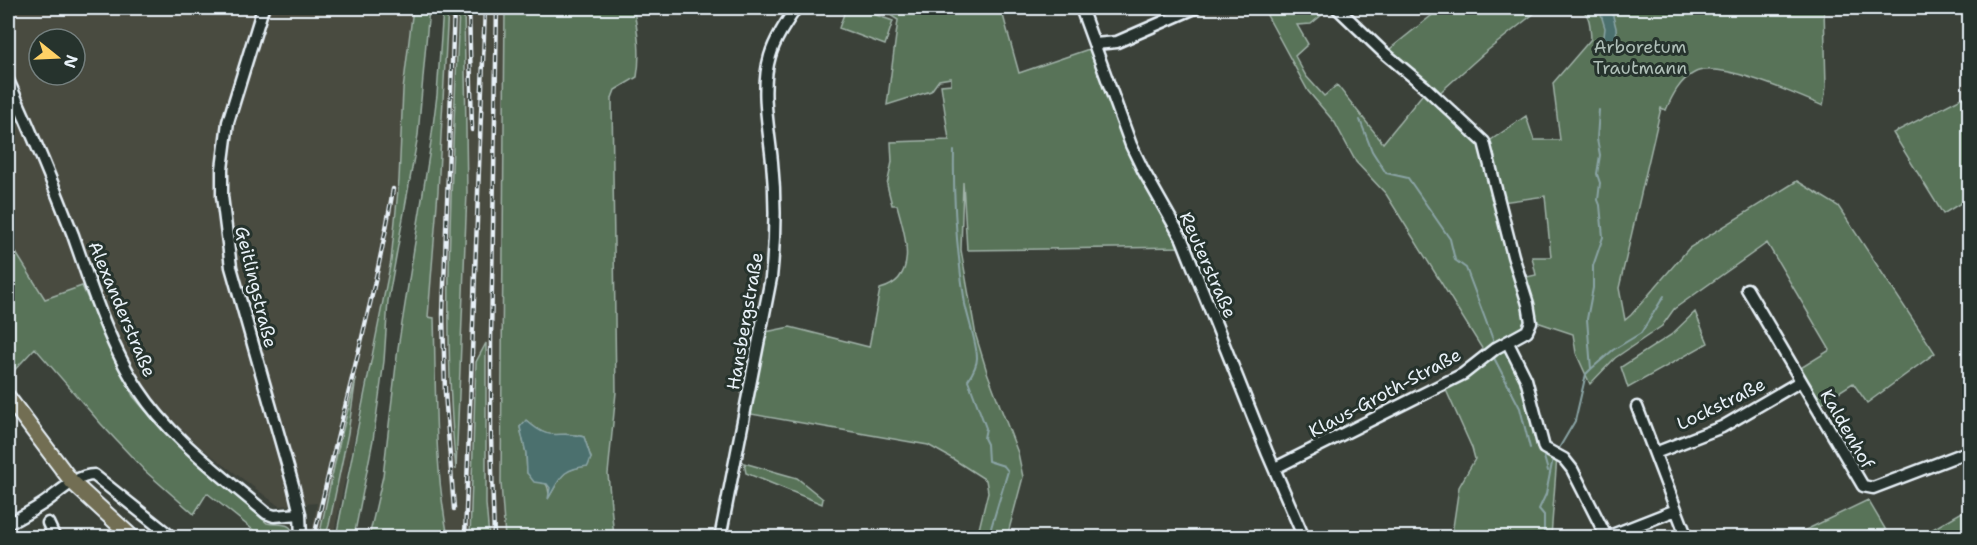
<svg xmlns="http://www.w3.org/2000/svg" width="1977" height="545" font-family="'Shantell Sans',sans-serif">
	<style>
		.built { fill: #4a4b41; fill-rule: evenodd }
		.green { fill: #597359; stroke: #a0b2a8; stroke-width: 1.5; fill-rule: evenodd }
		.water { fill: #4b706e; stroke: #8aa4a5; stroke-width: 1.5 }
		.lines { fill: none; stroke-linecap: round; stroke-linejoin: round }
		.stream { stroke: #8aa4a5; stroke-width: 2 }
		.minor-casing { stroke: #e8f1f8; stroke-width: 15 }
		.major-casing { stroke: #e8f1f8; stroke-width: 18 }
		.minor { stroke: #26332d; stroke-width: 10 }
		.major { stroke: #726e52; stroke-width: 14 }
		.rail-casing { stroke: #e8f1f8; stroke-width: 4.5 }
		.rail { stroke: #26332d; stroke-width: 2; stroke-dasharray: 7; stroke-linecap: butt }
		.labels { text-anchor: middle; stroke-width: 6; stroke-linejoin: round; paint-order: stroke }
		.park-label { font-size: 18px; fill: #afbfb8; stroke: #26332d }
		.street-label { font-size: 18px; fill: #e8f1f8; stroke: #26332d }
	</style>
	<rect width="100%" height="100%" fill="#3b4139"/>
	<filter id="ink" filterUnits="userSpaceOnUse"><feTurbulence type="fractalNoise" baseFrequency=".0167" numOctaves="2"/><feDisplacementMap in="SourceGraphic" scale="12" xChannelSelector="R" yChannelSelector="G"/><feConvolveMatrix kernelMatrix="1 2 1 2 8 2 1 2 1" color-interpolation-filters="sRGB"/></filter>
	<g filter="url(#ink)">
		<path class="built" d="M8,8H413L403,90L399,180L391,261L333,537H311L317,503L279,506L199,446L45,299L8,240ZM39,39H75V75H39Z
			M448,8H505L501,483L505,537H449L444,513L438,434L434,318H428L438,191Z"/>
		<path class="green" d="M413,8H429L418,135L388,301L384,361L373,440L354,537H336L391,261L399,180L403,90Z
			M443,8H448L438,191L428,317L434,318C436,391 434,466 448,537H369L383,476L398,348L430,149L437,95Z
			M459,8H464L467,192L456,470C441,316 453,162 459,8Z
			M505,8H633L634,11C638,34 641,54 637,77L615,90L612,98L616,392L608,474L614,537L505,538L501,483ZM527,421C553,445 557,429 584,437L591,458L587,466C561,469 562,476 549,497C549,480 542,480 527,473L526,453L520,427Z
			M846,8H856L893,21L885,45L839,28Z
			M879,8H1001L1019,73L1092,48L1183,247L967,250L963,182L961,250L976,336L987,372L1018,453L1023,477L1007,537H977L988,492L986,480L953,459L928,445L751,414L766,332L790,327L869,347L880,289C920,279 905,235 897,205H892L887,185L892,162L891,142L949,140L941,85L951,84V78L939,80L931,91L887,105L898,20Z
			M1263,8H1330L1311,24L1297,25L1308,44L1295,56L1306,76L1324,96L1337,85L1383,143L1426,90L1483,146L1525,301L1528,325L1504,341L1524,379L1543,448L1557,456L1551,537H1454L1452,534L1459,487L1475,459L1472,448L1446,390L1448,386L1488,358L1386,194L1356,162L1335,123L1308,91Z
			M1441,8H1541L1483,54L1436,96L1389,53L1391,48Z
			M1580,8H1824L1826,87L1823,106C1797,95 1719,59 1694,73C1680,80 1672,96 1666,110L1661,108L1619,288L1625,320L1631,315L1689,248L1797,181L1838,206L1935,353L1867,403L1853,383L1820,404L1799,369L1830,350L1767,243L1674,309L1662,326L1615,358L1590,384L1576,353L1573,334L1537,322L1534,319L1522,278L1536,275L1532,257H1551L1545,196L1502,202L1488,142L1526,116L1534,140H1560L1553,83L1591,39C1590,26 1591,16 1580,8Z
			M1969,94V198L1943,214L1893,133Z
			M8,240L45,299L82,286L133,396L162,430L267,523C280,526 292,520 294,537H262L207,493L194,514L145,471L101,424L35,348L8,377Z
			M1695,312L1708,343L1628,388L1621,367L1671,335Z
			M486,343V504L489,537H470L476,362Z
			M356,378L348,433L329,525L325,537H319L337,453Z
			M744,463L797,478L823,499L822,504L746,473Z
			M1868,500L1890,537H1791Z
			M1969,508V537H1919Z"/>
		<path class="water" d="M1599,8H1611L1616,28L1618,49L1613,51L1605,50L1603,45L1605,28Z
			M526,420C553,445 557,428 584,437L591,458L588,466C561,469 561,477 548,499L550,488L547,484L534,482L527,473L526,453L520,427Z"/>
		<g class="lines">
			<path class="stream" d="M1360,120L1372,151L1386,173L1408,178L1450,239L1455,260L1466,268L1495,345
				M954,151C953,202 957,253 965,304C968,319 977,344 977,358C977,366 972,374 968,380L986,428L984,438L987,444L988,461L1004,466L1008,471L988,538
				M1493,356L1520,408L1530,448
				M1591,369L1613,350L1641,333L1664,296
				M1558,450L1575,421L1586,374L1591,369L1587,319L1593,288V266L1603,237L1600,205L1598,200L1600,183L1597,174L1600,155L1597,139L1599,110
				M1544,457L1548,471
				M1544,538V515L1539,509L1546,494L1553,458"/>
			<g class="minor-casing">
				<path id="minor" d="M263,8L228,122L222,169V196L231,267L293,485L300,514L301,538
					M1081,8L1131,145L1143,170L1182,239L1267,452L1304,538
					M1095,44L1117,42L1195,8
					M8,80C31,131 53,183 73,235C90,284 110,347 139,390C171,439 222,475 266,513L274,516L300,514
					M1747,289L1863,486L1873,488L1970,451
					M1508,343L1526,379L1544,448L1564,459L1572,469L1607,538
					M1637,407L1687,538
					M1655,453L1722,427L1801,381
					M1275,468L1463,374L1496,348L1527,331L1531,322L1528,304L1513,256L1484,142L1424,86L1382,51L1337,8
					M48,523L55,538
					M8,524C19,518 30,512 41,505C57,495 75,475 94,475L173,538
					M1607,537L1676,510
					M720,538L771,278C775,240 776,201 772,162C769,128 760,90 770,56C775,39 786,23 796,8"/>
			</g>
			<g class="major-casing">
				<path id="major" d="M8,397L72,482L133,538"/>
			</g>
			<use href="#minor" class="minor"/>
			<use href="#major" class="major"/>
			<g class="rail-casing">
				<path id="rail" d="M454,8L443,314L445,392L454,509
					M469,8L472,130
					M314,538C339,421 374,306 393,189
					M465,538L485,8
					M494,538L491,436V337L497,8"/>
			</g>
			<use href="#rail" class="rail"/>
		</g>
	</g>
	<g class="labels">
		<g class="park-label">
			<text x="1640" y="53">Arboretum<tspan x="1640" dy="21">Trautmann</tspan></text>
		</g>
		<g class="street-label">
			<text transform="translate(1208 265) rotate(66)" y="6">Reuterstraße</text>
			<text transform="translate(256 287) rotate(76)" y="6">Geitlingstraße</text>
			<text transform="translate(122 309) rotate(67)" y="6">Alexanderstraße</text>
			<text transform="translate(745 321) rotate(-80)" y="6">Hansbergstraße</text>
			<text transform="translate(1385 393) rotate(-28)" y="6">Klaus-Groth-Straße</text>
			<text transform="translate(1721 404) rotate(-26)" y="6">Lockstraße</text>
			<text transform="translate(1847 429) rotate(60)" y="6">Kaldenhof</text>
		</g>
	</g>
	<rect width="1977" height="545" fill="none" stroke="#26332d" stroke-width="30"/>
	<rect x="15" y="15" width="1947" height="515" fill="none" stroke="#e8f1f8" stroke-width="2" filter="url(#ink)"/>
	<g transform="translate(57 57) rotate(108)"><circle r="28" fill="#26332d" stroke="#747f7e" stroke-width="1.5"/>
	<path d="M0-4.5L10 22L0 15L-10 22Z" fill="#ffd166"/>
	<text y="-9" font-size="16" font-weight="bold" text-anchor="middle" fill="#e8f1f8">N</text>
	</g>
</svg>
